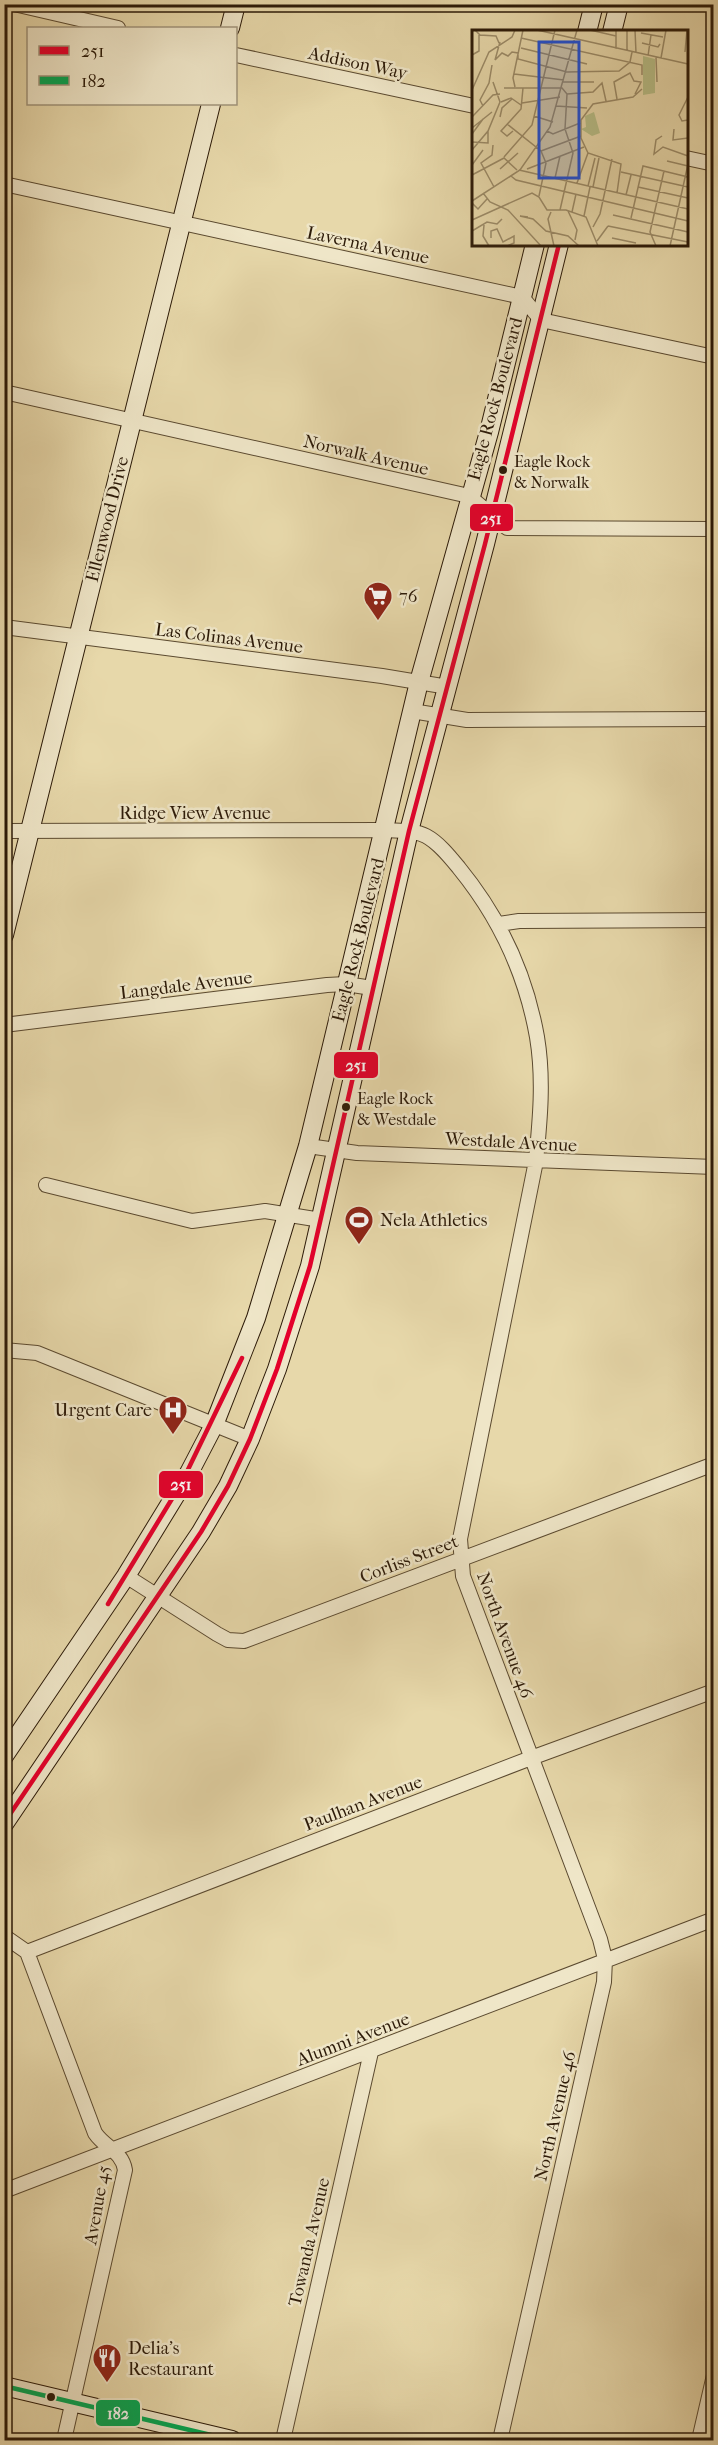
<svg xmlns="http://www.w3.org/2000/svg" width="718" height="2445" font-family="'IM FELL French Canon',serif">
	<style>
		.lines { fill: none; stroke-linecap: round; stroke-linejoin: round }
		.street-casing { stroke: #5b4a30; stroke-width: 16 }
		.secondary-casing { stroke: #2c1a08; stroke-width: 20 }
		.street { stroke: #efe6c8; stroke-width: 14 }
		.secondary { stroke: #efe6c8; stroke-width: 18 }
		.bus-1-casing { stroke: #efe6c8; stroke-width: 9 }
		.bus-2-casing { stroke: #efe6c8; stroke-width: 9 }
		.bus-1 { stroke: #e4002b; stroke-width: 4.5 }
		.bus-2 { stroke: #00a651; stroke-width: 4.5 }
		.bus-dot { fill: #2c1a08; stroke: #efe6c8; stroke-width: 2 }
		.labels { text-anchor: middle; stroke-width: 5; stroke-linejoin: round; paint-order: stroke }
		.bus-label { font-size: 16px; fill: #2c1a08; stroke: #efe6c8; text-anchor: start }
		.street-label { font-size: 18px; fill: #2c1a08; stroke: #efe6c8 }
		.poi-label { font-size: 18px; fill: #2c1a08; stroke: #efe6c8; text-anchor: start }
		.inset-road { fill: none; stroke: #9c8c69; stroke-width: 1.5 }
		.view { fill: #1d4ed8; fill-opacity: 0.15; stroke: #1d4ed8; stroke-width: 3 }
		.inset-edge { fill: none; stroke: #2c1a08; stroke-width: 3 }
		.line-badge { stroke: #efe6c8; stroke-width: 2 }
		.badge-label { font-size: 16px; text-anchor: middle; font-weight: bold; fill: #fff }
	</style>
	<rect width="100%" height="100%" fill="#e7d8aa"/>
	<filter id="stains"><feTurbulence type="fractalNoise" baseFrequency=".00333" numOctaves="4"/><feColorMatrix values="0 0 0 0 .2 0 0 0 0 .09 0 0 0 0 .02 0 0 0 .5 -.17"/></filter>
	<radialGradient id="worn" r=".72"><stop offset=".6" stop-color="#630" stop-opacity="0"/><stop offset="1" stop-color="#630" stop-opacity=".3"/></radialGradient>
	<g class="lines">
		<g class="street-casing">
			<path id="street" d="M14,4L118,28
				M236,55L474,106
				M686,158L714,164
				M4,184L522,297L541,320L714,357
				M4,392L469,496L507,528L714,529
				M4,627L382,676L448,687
				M412,711L467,720L714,719
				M4,831L386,830C398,831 415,830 426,836C439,843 450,857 459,868C499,917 526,975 537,1037C544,1079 540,1120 536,1161L460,1539L463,1576L600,1939L605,1959L604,1982L500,2440
				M499,924L519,921L714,920
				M4,1025L327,985L346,984L372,988
				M308,1146L357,1153L714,1167
				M46,1185L192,1221L265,1211L321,1220
				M4,1350L37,1353L250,1439
				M126,1576L217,1634L228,1640L244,1641L714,1464
				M4,1936L27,1952L95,2133C105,2148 122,2151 125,2170L64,2440
				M27,1952L531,1758L714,1691
				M4,2191L714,1919
				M283,2440L371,2052
				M699,2440L714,2375"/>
		</g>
		<g class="secondary-casing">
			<path id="secondary" d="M230,28L236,4
				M587,32L594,4
				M612,32L619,4
				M4,935L211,104
				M4,1756L126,1576L189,1473L214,1425L256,1318L308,1146L419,682L489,432L535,244
				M4,1824L201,1532L228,1486L250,1439L277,1369L310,1266L409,831L485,544L559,244
				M4,2386L232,2440"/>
		</g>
		<use href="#street" class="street"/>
		<use href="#secondary" class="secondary"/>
		<g class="bus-1-casing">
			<path id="bus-1" d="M108,1604L181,1484L242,1358
				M4,1823L201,1532L228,1486L250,1439L277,1369L310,1266L409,831L485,544L559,244"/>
		</g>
		<g class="bus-2-casing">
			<path id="bus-2" d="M4,2386L232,2440"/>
		</g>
		<use href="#bus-1" class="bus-1"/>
		<use href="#bus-2" class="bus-2"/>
	</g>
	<defs>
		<g id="supermarket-pin" transform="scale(1.5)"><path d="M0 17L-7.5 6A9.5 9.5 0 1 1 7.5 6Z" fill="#8f2418" stroke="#efe6c8"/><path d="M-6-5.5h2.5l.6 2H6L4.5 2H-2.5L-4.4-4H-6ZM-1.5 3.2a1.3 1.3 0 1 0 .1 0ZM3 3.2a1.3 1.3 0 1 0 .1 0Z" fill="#fff"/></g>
		<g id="stadium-pin" transform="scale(1.5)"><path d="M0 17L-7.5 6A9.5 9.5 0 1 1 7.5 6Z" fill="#8f2418" stroke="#efe6c8"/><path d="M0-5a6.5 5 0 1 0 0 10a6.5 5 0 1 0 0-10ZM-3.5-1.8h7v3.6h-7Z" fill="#fff"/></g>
		<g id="hospital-pin" transform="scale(1.5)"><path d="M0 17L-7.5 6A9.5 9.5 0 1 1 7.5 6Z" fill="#8f2418" stroke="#efe6c8"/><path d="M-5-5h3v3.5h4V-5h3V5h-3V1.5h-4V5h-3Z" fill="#fff"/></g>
		<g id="restaurant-pin" transform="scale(1.5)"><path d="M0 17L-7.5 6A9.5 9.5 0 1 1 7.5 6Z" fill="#8f2418" stroke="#efe6c8"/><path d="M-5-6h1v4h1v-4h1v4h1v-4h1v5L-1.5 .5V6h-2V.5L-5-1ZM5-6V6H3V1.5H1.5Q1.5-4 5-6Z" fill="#fff"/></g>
	</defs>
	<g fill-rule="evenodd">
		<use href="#supermarket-pin" x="378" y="596"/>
		<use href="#stadium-pin" x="359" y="1220"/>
		<use href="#hospital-pin" x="173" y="1410"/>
		<use href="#restaurant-pin" x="107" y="2358"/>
	</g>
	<g class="bus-dot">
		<circle cx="503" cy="470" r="5"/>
		<circle cx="346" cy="1107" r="5"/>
		<circle cx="51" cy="2397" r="5"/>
	</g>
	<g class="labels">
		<g class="bus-label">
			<text x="514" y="467">Eagle Rock<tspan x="514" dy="21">&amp; Norwalk</tspan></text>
			<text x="357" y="1104">Eagle Rock<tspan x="357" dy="21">&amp; Westdale</tspan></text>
		</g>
		<g class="street-label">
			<text transform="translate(358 63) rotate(12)" y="6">Addison Way</text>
			<text transform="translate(368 245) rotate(12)" y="6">Laverna Avenue</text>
			<text transform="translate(495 399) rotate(-75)" y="6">Eagle Rock Boulevard</text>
			<text transform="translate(366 455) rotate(13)" y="6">Norwalk Avenue</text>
			<text transform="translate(107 519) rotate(-76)" y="6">Ellenwood Drive</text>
			<text transform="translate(229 638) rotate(7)" y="6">Las Colinas Avenue</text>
			<text x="195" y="819">Ridge View Avenue</text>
			<text transform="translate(358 940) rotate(-76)" y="6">Eagle Rock Boulevard</text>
			<text transform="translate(186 985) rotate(-7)" y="6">Langdale Avenue</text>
			<text transform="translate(511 1142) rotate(3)" y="6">Westdale Avenue</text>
			<text transform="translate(409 1559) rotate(-21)" y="6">Corliss Street</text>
			<text transform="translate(505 1635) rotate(70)" y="6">North Avenue 46</text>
			<text transform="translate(363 1803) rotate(-21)" y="6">Paulhan Avenue</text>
			<text transform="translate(353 2039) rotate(-21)" y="6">Alumni Avenue</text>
			<text transform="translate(555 2116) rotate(-77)" y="6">North Avenue 46</text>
			<text transform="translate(97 2205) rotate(-80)" y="6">Avenue 45</text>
			<text transform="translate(309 2242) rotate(-77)" y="6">Towanda Avenue</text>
		</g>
		<g class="poi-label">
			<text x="399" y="602">76</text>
			<text x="380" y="1226">Nela Athletics</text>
			<text x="152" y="1416" text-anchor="end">Urgent Care</text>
			<text x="128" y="2354">Delia's<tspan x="128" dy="21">Restaurant</tspan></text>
		</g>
	</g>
	<g transform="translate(472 30)">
		<rect width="216" height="216" fill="#e7d8aa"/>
		<path d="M171,26L183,29V63L171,65ZM122,82L128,103L120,106L109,99L114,97L113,86Z" fill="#b7be87"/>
		<path class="inset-road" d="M3,0L8,5L24,6L27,13M65,0L216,34M118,0L144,6M144,0V19M163,0L164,23M169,3L191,7M49,8L170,35V45M170,13L186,17L188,14M49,18L115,34M155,21V0M213,22L215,0M0,25L7,21V5M176,26L179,5M184,27L185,52M189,28L194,0M23,30L30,23L36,26L40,22L46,23V29L95,42L147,41L158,32L160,22M23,30L28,12M42,44L92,50M90,52H122M43,57L41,48L51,0M32,58H90L95,64L93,99L101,123L88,180M0,60L17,22L40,7L43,0M95,64L121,62L130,53L134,71M216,67L207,85L210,91L216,90M145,69L142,52L158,43L162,51L169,52L163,64M29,72L39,68L49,75M50,73L88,67M11,76L8,70L17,53L20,35M84,76L115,78M62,86L81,92M0,87L21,65L28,64M28,87L30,78L40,69M35,94L69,121L74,133L67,166M0,98L20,82M202,99L201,110L216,108M41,101L35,106L29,101L49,79L51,58M75,101L81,104L108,93M0,104L11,89M190,106L184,110L182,124L191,117L216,126M0,112L16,113V101M21,115L20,125L9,133L22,157M0,120L16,101L28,72L21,52M69,121L109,106M32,127L60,95L83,0M195,131L216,136M0,135L11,120M28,139L46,123M55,139L112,117M47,140L216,179M149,142L216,157M0,145L32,128L45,140M39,146L44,150L216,191M83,148L88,126M105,153L116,123M116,156L123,128M121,157L127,128M166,157L216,168M11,163L18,172L36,180L69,216M145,163L149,134L116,123L109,108V90L121,74L161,67L170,59M154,165L159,145M0,171L48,140L78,97L105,0M0,173L6,179L15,169M96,181L105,200L103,210M79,182L76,189L82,216M100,182L104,164M141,185L216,202M112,186L118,157M56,187L48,186L61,189L74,201L96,206L107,216M159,188L171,136L216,147M0,190L60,163L67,167L75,180H94L114,187L126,216M12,195L11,206L17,216M136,196L216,212M121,197L128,184L140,129M0,201L15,192L25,194L30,189M19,208V201L25,199L31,212L42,206V213L35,216M140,208L164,213M125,211L136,196M184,216L178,202L192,141M198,216L216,134"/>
		<path class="view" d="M67,12H107V148H67Z"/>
		<rect width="216" height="216" class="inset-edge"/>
	</g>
	<g class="line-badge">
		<rect x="469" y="503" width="45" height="29" rx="6" fill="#e4002b"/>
		<rect x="333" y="1051" width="46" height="28" rx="6" fill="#e4002b"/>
		<rect x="158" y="1470" width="46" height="29" rx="6" fill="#e4002b"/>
		<rect x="95" y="2399" width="46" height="28" rx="6" fill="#00a651"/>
	</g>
	<g class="badge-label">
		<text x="491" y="524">251</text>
		<text x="356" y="1071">251</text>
		<text x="181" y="1490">251</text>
		<text x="118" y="2419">182</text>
	</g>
	<rect width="718" height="2445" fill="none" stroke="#e7d8aa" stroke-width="24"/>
	<rect x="6" y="6" width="706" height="2433" fill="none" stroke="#2c1a08" stroke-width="3"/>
	<rect x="12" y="12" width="694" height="2421" fill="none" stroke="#2c1a08" stroke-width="1.5"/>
	<rect x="27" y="27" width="210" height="78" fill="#efe6c8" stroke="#a1947b" stroke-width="1.5"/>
	<rect x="39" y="46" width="30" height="9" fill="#e4002b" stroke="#a1947b" stroke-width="1.5"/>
	<text x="81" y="57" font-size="18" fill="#2c1a08">251</text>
	<rect x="39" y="76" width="30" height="9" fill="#00a651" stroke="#a1947b" stroke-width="1.5"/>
	<text x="81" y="87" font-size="18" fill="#2c1a08">182</text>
	<rect width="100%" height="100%" filter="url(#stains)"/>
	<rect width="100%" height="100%" fill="url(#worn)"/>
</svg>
